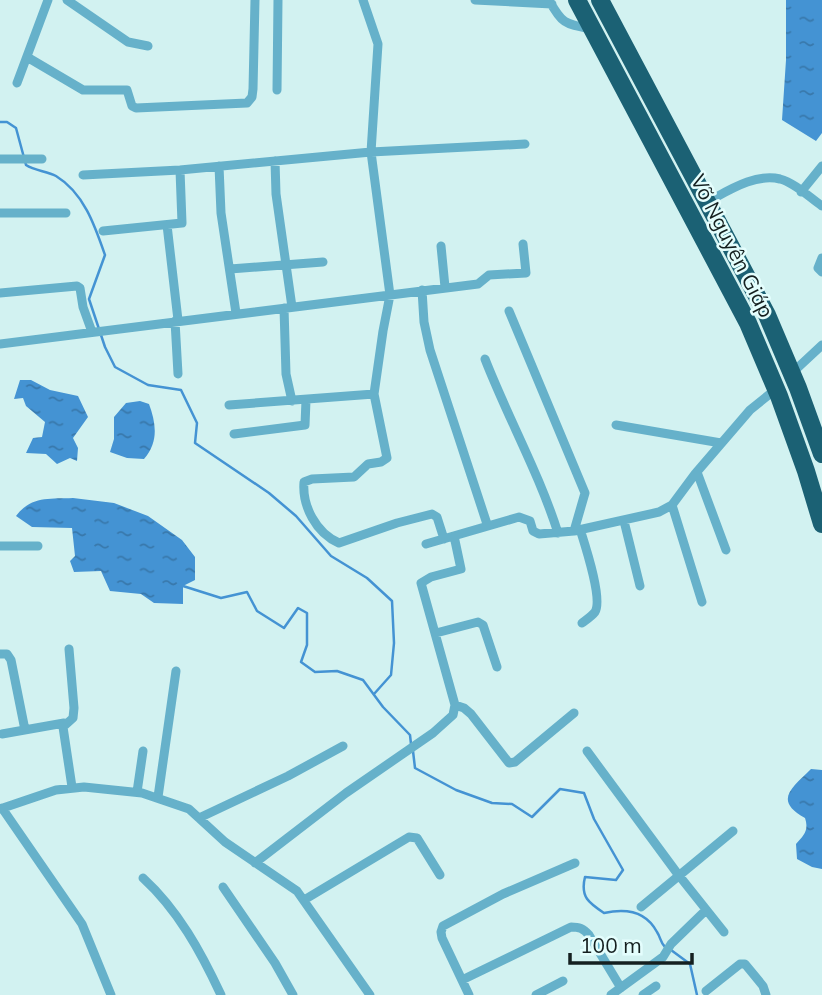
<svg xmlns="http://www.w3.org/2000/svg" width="822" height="995" font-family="Mulish,sans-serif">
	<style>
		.water { fill: url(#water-ripples) }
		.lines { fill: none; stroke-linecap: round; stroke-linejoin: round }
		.stream { stroke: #4493d3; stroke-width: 2.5 }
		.street { stroke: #66b1ca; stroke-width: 9 }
		.highway { stroke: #1b6174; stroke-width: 18 }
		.labels { text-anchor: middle; stroke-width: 5; stroke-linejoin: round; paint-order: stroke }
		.street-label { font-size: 21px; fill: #152020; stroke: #e4fefd }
	</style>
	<defs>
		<pattern id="water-ripples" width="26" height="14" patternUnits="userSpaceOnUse" patternTransform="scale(1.75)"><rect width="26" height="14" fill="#4493d3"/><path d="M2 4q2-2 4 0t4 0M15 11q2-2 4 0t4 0" fill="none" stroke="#3878ab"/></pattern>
	</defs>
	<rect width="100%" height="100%" fill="#d2f2f1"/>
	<path class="water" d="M786,0H822V133L816,141L782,120L786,60Z
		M20,380H31L50,390L78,396L88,417L73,438L78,448L77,461L70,458L57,464L46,454L26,453L33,438L42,437L45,422L26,406L23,398L14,399Z
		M140,401L149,404C156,423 159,442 144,459L127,458L110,452L114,439V417L126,403Z
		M73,498L114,503L148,516L182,540L195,557V580L183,586V604L154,603L141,594L110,591L101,571L74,572L70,561L75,556L72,528L32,527L16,516C31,496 49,499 73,498Z
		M811,769L822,770V869L812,867L797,859L796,844C804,835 809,831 805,818C773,800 792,788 811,769Z"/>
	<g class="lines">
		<path class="stream" d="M0,122H7L16,128L26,165C35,171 47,171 56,176C84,193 95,226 105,255L89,299L105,347L115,367L148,385L181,390L197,423L195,443L269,493L296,516L331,556L367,578L392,601L394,643L391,675L374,694
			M183,586L221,598L247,592L257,611L284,628L298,608L307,613V645L301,662L315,672L337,671L363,680L383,707L410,735L411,744
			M413,751L415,768L456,790L492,803L512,804L532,817L560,789L584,793L594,819L623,870L616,880L585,877C580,897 589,903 604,913C626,908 646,911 657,932C661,938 660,942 665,947
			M671,950L690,964L697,995"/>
		<path class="street" d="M67,0L128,42L148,46
			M363,0L378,44L371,152L390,295L383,331L374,394L387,458L381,462L368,464L354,477L312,479L304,482C302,506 316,533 339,543L397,523L432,514L437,517L444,539
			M475,0L552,4
			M549,0C562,24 565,24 591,29
			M27,57L83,90H127L132,106L136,108L247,103L252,97L253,89L255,0
			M17,83L48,0
			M277,90L278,0
			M0,159H42
			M275,161L276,194L292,307
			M219,166L221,213L236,313
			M83,175L180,170L371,152L525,144
			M801,192L822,166
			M707,202C728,191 755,173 780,179C795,183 809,197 822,206
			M0,213H66
			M167,225L178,320
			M103,231L182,223L180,170
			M441,246L445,287
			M822,258L818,268L822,272
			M230,269L323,262
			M422,290L424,322L430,350L487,524
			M0,293L77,286L80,288L83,307L92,332
			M284,308L286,374L292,401
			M509,311L585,493L574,531
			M175,321L178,374
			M0,344L478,284L489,275L526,273L523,244
			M485,359C508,418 539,473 558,533
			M792,373L822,345
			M229,405L374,394
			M616,425L721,443
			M234,434L305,425L306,400
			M697,472L726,550
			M672,505L702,602
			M624,521L640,586
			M580,529C585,545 603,599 595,612C592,616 586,620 582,623
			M426,544L519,517L530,521L533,531L539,534L574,531L659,512L672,505L695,474L750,410L776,389
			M0,546H38
			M436,633L478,622L483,625L497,667
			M69,649L74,708L73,718L63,727L72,787
			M0,654H7L11,660L25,730
			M455,705L464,708L471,714L509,763L515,762L574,713
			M2,734L64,723
			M587,751L677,873L724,932
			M137,792L143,751
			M158,797L176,671
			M2,808L82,924L111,995
			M0,809L56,790L84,787L142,793L189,809L225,842L297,891L370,995
			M199,818L288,776L343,746
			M255,863L346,793L433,733L453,715L455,705L421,583L431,577L461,569L454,536
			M143,878C178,910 201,952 221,995
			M223,887L275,963L293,995
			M304,900L409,837L417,838L440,875
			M641,907L733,831
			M462,980L571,927C579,927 583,928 589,935L621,988
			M706,991L740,964H745L763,986L766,995
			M469,995L442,938L441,932L443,926L503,894L575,863
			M536,995L563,981
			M611,995L663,957L671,944L705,911
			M643,995L656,986"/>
		<path class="highway" d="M577,0L748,323L779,396L806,471L822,524
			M600,0L767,315L798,388L822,454"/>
	</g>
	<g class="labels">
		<g class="street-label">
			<text transform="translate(732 246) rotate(63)" y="7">Võ Nguyên Giáp</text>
		</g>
	</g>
	<path d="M570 953v10h122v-10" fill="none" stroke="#152020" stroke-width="3.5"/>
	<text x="580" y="953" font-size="21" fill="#152020" stroke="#e4fefd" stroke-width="5" paint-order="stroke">100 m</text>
</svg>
